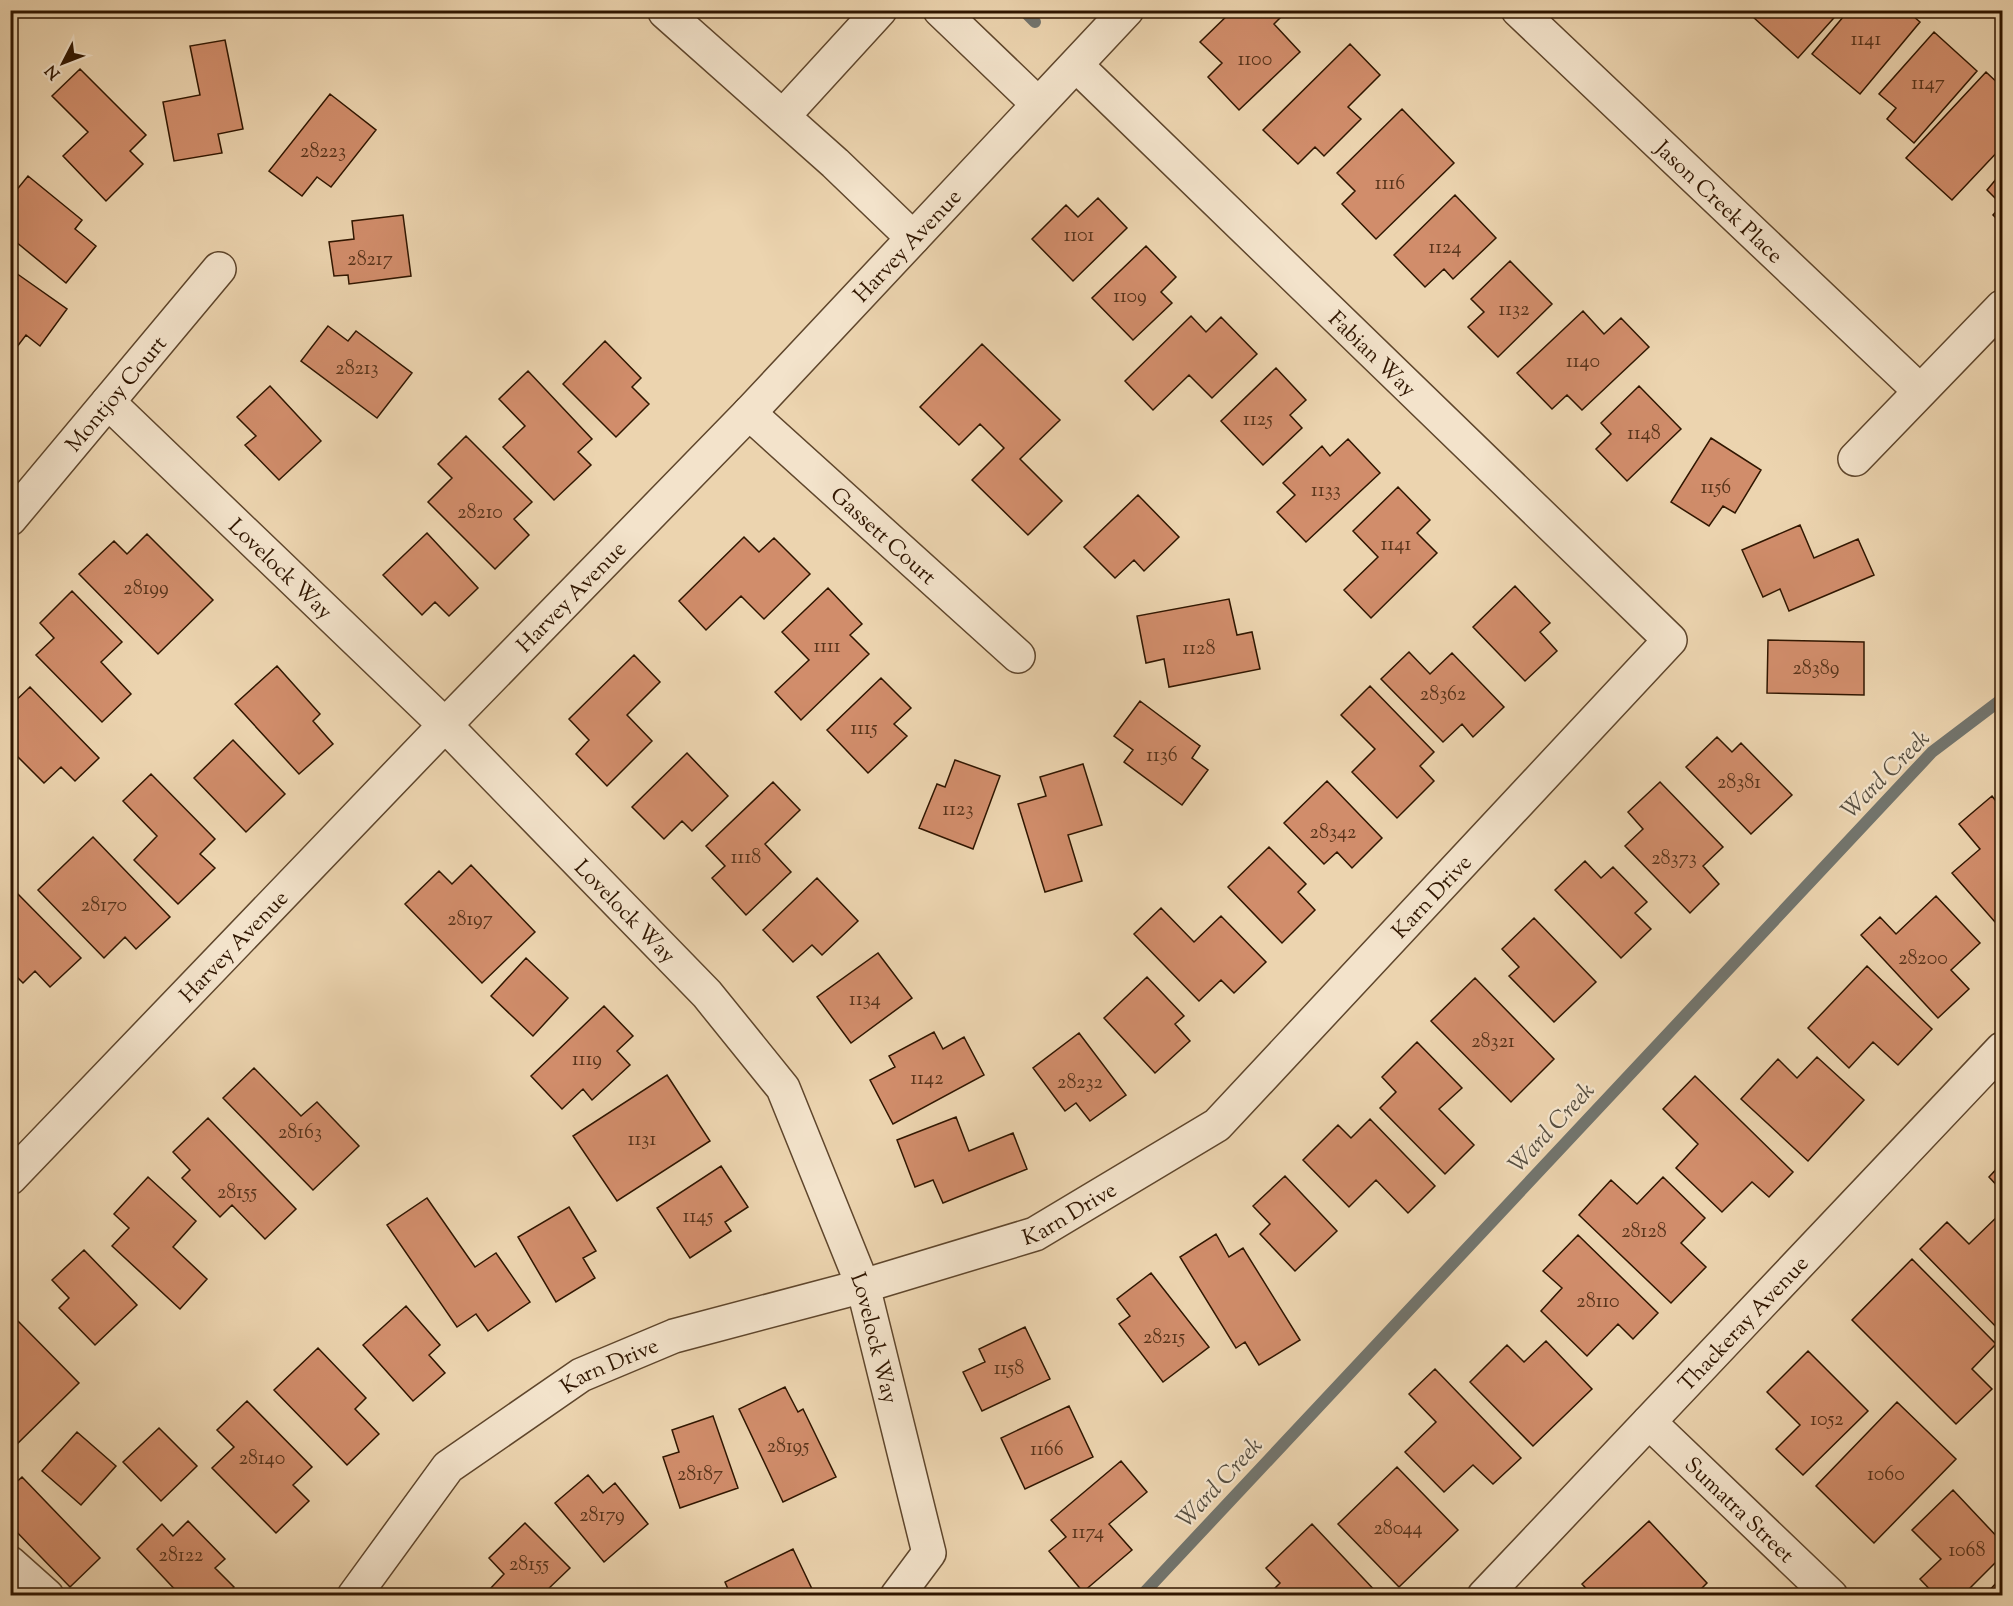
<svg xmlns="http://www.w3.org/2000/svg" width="2013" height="1606" font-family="'Sorts Mill Goudy',serif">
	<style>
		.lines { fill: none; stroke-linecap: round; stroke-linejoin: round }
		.stream { stroke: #72756e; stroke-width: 12 }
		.building { fill: #d18d6b; stroke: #301600; stroke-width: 1.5 }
		.minor-casing { stroke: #5f462c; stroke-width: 36 }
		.minor { stroke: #f3e3cb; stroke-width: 33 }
		.labels { text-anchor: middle; stroke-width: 4.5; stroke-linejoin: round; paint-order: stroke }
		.number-label { font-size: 20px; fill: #58341b }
		.street-label { font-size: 22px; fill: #301600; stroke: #f3e3cb }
		.water-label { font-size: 24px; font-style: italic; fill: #564e40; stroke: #f3e3cb }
	</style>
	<rect width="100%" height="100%" fill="#ecd4af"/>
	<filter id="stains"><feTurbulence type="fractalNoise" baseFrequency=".00333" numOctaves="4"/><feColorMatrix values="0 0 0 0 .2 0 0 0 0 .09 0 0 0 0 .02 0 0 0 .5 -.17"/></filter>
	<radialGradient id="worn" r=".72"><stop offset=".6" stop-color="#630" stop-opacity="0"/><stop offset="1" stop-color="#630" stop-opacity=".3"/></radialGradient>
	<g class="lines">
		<path class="stream" d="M1023,10L1035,22
			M1141,1596L1932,752L2002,699"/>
	</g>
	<path class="building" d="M1233,10H1288L1274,24L1300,52L1239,110L1208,77L1222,63L1200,42Z
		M1759,10H1841L1798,58L1753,17Z
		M1849,10H1906L1920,22L1860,94L1812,54Z
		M1934,32L1977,71L1914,143L1887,119L1896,108L1879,94Z
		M225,40L243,129L218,134L222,153L174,161L163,102L200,95L190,46Z
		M1350,44L1380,75L1348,107L1361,119L1324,156L1315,147L1298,164L1263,130Z
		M80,69L146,135L130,151L143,164L106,201L63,156L88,132L52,96Z
		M1986,72L2002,87V147L1952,200L1906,158Z
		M330,94L376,130L331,187L317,177L302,196L269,171Z
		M1402,109L1454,163L1376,239L1342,204L1355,191L1337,173Z
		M2002,172V224L1993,215L2002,205L1987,190Z
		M28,176L82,220L75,229L96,246L66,283L10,237V198Z
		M1455,195L1496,238L1453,279L1444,269L1425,287L1394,255Z
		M1098,198L1127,228L1073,281L1032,239L1066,205L1078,217Z
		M403,215L411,276L349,284L348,275L334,276L329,242L354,239L352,221Z
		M1146,246L1176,277L1161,292L1172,303L1133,340L1092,298Z
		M1510,261L1552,304L1498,357L1468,327L1484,312L1471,299Z
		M16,273L67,309L40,346L26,335L10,356V281Z
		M1583,311L1604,334L1621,318L1649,347L1582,410L1567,395L1552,409L1517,373Z
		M1191,316L1206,332L1221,317L1257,354L1212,398L1189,375L1153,410L1125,381Z
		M328,326L348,341L356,331L412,373L377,418L301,361Z
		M605,341L641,378L632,387L649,404L616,437L563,384Z
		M982,344L1060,420L1020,459L1062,501L1028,535L972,480L1004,448L980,424L959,445L920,407Z
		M1276,368L1306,400L1290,415L1302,428L1263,465L1221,421Z
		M528,371L592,439L578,452L591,465L554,500L503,447L525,426L499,399Z
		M270,386L321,441L279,480L245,445L256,436L237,417Z
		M1639,386L1681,429L1627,481L1596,449L1611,434L1601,423Z
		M466,436L532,502L514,519L529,535L495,569L428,502L452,478L438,464Z
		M1711,438L1761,470L1735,513L1723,506L1709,526L1671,502Z
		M1348,439L1380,473L1306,542L1277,512L1295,495L1283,483L1322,446L1330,456Z
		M1398,487L1430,520L1417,533L1437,553L1371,618L1344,590L1378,557L1353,531Z
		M1138,495L1179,537L1144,571L1134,560L1115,578L1084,547Z
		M1800,525L1814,558L1858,539L1874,575L1789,611L1780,589L1763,597L1742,550Z
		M427,533L478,588L449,616L435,602L422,615L383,575Z
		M147,534L213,600L158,654L79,574L114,541L127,554Z
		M744,537L759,552L774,538L810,574L764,619L741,596L706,630L679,601Z
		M1515,586L1550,623L1540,632L1557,651L1525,681L1473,627Z
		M828,588L862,624L850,635L869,654L801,720L775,692L809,660L782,632Z
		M72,591L122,642L101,662L131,694L102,722L36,655L54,638L40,623Z
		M1229,599L1237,635L1252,632L1260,669L1169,687L1164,659L1146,663L1137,616Z
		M1768,640L1864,642V695L1767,693Z
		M1409,652L1430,674L1452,653L1504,707L1473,737L1462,724L1443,742L1381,679Z
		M634,655L660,682L627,715L652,741L607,786L576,754L589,740L569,719Z
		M277,666L320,714L313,721L333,744L299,774L235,704Z
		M881,678L911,708L894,724L907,736L868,773L827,730Z
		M1370,686L1434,752L1420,766L1434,781L1397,818L1352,772L1375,749L1341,715Z
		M30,687L99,758L75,781L61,767L44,783L10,749V742L15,738L10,733V706Z
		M1140,701L1200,746L1192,758L1208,770L1182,805L1124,762L1133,750L1114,736Z
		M1717,737L1732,752L1741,743L1792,795L1751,834L1686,767Z
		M233,740L285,794L246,832L194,778Z
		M687,753L728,796L692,831L682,821L664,839L632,807Z
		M955,760L1000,776L973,849L919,828L937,784L945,787Z
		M1083,764L1102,825L1068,835L1082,881L1045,892L1018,804L1046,796L1040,777Z
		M151,774L215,839L200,854L215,868L178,904L134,860L157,836L123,801Z
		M1327,781L1382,838L1352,868L1337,852L1324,864L1284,823Z
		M773,782L800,810L765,844L791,872L746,915L712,878L725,866L706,846Z
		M1660,782L1723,847L1703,866L1719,884L1690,913L1625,846L1643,829L1628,812Z
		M1992,796L2002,809V916L1995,922L1952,873L1980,849L1959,824Z
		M93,837L170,917L136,949L125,937L104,958L38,890Z
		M1269,847L1306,884L1298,892L1315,910L1282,943L1228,887Z
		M1585,861L1601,878L1613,867L1647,902L1635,913L1651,929L1621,958L1555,890Z
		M471,865L535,932L482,983L405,904L439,871L452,884Z
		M817,878L858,921L822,955L812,945L793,962L763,930Z
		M15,891L81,958L50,987L35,971L23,983L10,970V895Z
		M1936,896L1980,943L1951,970L1969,989L1938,1018L1861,935L1880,917L1896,934Z
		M1161,908L1194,942L1221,916L1266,962L1234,993L1221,980L1199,1001L1134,934Z
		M1534,918L1596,982L1554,1022L1509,976L1519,967L1502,949Z
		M878,953L912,998L851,1043L817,997Z
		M526,958L568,998L533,1036L491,996Z
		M1867,966L1932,1029L1898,1065L1873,1042L1849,1068L1808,1028Z
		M1147,977L1184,1016L1175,1024L1190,1041L1155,1073L1104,1018Z
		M1475,978L1554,1059L1511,1102L1431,1021Z
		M604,1006L633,1036L617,1051L630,1065L592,1100L583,1089L562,1109L531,1076Z
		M934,1032L943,1049L964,1037L984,1075L893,1124L870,1080L895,1067L889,1056Z
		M1079,1033L1126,1095L1090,1121L1076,1103L1065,1111L1033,1068Z
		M1417,1042L1462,1088L1439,1109L1474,1145L1445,1174L1380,1108L1396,1092L1382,1077Z
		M1817,1057L1864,1100L1808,1161L1741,1099L1778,1059L1797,1078Z
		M254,1068L301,1116L317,1102L359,1146L313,1190L223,1098Z
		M667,1075L710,1141L617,1201L573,1136Z
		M1695,1076L1793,1172L1769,1197L1752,1182L1722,1212L1676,1168L1698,1144L1663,1109Z
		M956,1117L969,1151L1013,1133L1027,1169L943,1203L933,1180L915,1187L897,1140Z
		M208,1118L296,1209L265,1239L232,1205L220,1217L182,1178L190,1170L173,1152Z
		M1370,1119L1435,1186L1408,1213L1376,1180L1349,1207L1303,1160L1338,1125L1351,1138Z
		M2002,1163V1191L1989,1177Z
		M721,1166L748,1207L725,1222L731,1231L690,1258L657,1208Z
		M1285,1176L1337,1231L1295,1271L1260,1234L1270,1224L1253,1206Z
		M148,1177L196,1221L173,1247L207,1279L180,1309L112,1246L129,1228L114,1214Z
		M1663,1177L1705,1218L1681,1243L1706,1267L1671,1303L1579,1215L1611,1180L1637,1204Z
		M427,1198L475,1267L496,1253L530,1302L488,1331L476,1314L457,1327L387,1225Z
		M569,1207L596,1251L583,1258L595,1278L556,1302L518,1237Z
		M2002,1212V1333L1920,1249L1947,1222L1969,1244Z
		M1216,1234L1229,1257L1243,1248L1300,1340L1259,1365L1245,1342L1236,1348L1180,1257Z
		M1578,1235L1658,1313L1633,1339L1618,1324L1587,1356L1541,1311L1562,1288L1543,1271Z
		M84,1250L137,1305L95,1345L59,1308L69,1298L52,1280Z
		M1912,1259L1996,1344L1972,1369L1992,1389L1956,1424L1852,1320Z
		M1151,1273L1209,1347L1163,1382L1119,1324L1130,1316L1117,1299Z
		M406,1306L440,1345L429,1355L445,1373L413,1401L363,1345Z
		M15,1318L79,1383L12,1449L10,1322Z
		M1025,1327L1050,1379L982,1411L963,1372L985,1362L979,1349Z
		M1546,1341L1592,1389L1533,1446L1470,1382L1507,1345L1524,1362Z
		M318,1348L366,1398L355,1409L379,1434L347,1465L274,1390Z
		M1808,1351L1868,1411L1803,1475L1776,1449L1800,1425L1767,1392Z
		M1435,1369L1521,1458L1493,1484L1473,1465L1444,1492L1405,1452L1436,1422L1409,1394Z
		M785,1387L798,1412L803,1409L836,1477L783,1502L739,1409Z
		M247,1401L312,1467L293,1485L309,1501L276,1533L212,1468L234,1447L217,1430Z
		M1897,1402L1956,1459L1874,1543L1816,1486Z
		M1069,1406L1093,1457L1025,1489L1001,1438Z
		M713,1416L738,1488L680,1508L663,1457L679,1452L672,1430Z
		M159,1428L197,1466L161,1501L123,1462Z
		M77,1432L116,1466L81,1505L42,1471Z
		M1121,1461L1147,1492L1109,1524L1132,1550L1083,1592L1049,1551L1066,1537L1051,1520Z
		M1397,1467L1458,1530L1399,1587L1338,1524Z
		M588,1475L603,1493L615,1483L648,1524L604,1562L555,1503Z
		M22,1477L100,1558L70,1587L10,1525V1488Z
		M1953,1490L2002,1542V1556L1962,1596H1936L1920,1579L1941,1559L1912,1530Z
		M188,1521L225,1559L215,1568L234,1587L225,1596H181L137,1549L162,1524L173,1536Z
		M1649,1521L1707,1583L1694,1596H1593L1582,1584Z
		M525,1523L570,1568L545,1592L548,1596H496L490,1589L504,1574L489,1558Z
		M1312,1524L1380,1596H1271L1269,1594L1280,1583L1266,1568Z
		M793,1549L812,1589L799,1596H731L725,1582Z
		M2002,1577V1596H1984Z"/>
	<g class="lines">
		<g class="minor-casing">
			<g id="minor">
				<path d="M940,10L1038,104"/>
				<path id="s1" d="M1518,10L1920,391"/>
				<path d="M665,12L835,163L913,238"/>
				<path d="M783,116L880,10"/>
				<path id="s2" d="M108,402L445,725L707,994L783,1088L863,1286L929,1553L897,1596"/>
				<path id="s3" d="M749,413L1018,656"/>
				<path d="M1855,459L2002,307"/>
				<path id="s4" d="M10,519L219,269"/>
				<path id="s5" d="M10,1178L445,725L749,413L1127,10"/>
				<path id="s6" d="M1649,1422L1831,1596"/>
				<path d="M10,1563L47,1596"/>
				<path id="s7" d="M354,1596L448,1467L581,1375L674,1336L863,1286L1035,1234L1217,1125L1670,640L1077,66"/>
				<path id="s8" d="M1484,1596L2002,1049"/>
			</g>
		</g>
		<use href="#minor" class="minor"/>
	</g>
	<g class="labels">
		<g class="number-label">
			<text x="1866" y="45">1141</text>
			<text x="1255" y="65">1100</text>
			<text x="1928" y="89">1147</text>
			<text x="323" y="157">28223</text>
			<text x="1390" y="189">1116</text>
			<text x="1079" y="241">1101</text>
			<text x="1445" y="253">1124</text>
			<text x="370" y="265">28217</text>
			<text x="1130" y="302">1109</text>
			<text x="1514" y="315">1132</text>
			<text x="1583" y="367">1140</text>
			<text x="357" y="374">28213</text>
			<text x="1258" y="425">1125</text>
			<text x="1644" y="439">1148</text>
			<text x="1716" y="493">1156</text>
			<text x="1326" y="496">1133</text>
			<text x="480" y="518">28210</text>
			<text x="1396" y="550">1141</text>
			<text x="146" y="594">28199</text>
			<text x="827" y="652">1111</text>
			<text x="1199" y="654">1128</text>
			<text x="1816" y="674">28389</text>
			<text x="1443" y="700">28362</text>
			<text x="864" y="734">1115</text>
			<text x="1162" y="761">1136</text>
			<text x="1739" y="788">28381</text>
			<text x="958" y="815">1123</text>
			<text x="1333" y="838">28342</text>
			<text x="746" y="863">1118</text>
			<text x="1674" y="864">28373</text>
			<text x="104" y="911">28170</text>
			<text x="470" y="925">28197</text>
			<text x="1923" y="964">28200</text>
			<text x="865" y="1005">1134</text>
			<text x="1493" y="1047">28321</text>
			<text x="587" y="1065">1119</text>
			<text x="927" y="1084">1142</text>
			<text x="1080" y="1088">28232</text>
			<text x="300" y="1138">28163</text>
			<text x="642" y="1145">1131</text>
			<text x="237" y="1198">28155</text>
			<text x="698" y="1222">1145</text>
			<text x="1644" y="1237">28128</text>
			<text x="1598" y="1307">28110</text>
			<text x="1164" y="1343">28215</text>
			<text x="1009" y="1374">1158</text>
			<text x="1827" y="1425">1052</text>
			<text x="788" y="1452">28195</text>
			<text x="1047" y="1455">1166</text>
			<text x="262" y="1464">28140</text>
			<text x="700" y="1480">28187</text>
			<text x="1886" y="1480">1060</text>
			<text x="602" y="1521">28179</text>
			<text x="1398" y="1534">28044</text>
			<text x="1088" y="1538">1174</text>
			<text x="1967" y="1556">1068</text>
			<text x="181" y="1561">28122</text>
			<text x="529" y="1570">28155</text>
		</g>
		<g class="street-label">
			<text dy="8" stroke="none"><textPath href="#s1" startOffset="278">Jason Creek Place</textPath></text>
			<text dy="8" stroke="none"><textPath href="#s5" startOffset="1294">Harvey Avenue</textPath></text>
			<text transform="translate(1373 353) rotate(44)" y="8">Fabian Way</text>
			<text dy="8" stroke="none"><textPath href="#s4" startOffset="164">Montjoy Court</textPath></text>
			<text dy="8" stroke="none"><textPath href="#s3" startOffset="182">Gassett Court</textPath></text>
			<text dy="8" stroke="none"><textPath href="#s2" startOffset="240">Lovelock Way</textPath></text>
			<text dy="8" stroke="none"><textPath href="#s5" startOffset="808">Harvey Avenue</textPath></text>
			<text dy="8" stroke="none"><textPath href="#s7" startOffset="1323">Karn Drive</textPath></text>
			<text dy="8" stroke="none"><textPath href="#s2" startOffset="726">Lovelock Way</textPath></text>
			<text dy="8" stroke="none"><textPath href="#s5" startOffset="322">Harvey Avenue</textPath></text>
			<text dy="8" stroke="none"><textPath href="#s7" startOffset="837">Karn Drive</textPath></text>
			<text dy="8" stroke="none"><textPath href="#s8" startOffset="376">Thackeray Avenue</textPath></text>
			<text dy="8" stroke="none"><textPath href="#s2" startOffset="1230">Lovelock Way</textPath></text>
			<text dy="8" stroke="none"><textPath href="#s7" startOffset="351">Karn Drive</textPath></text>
			<text dy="8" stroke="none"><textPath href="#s6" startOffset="126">Sumatra Street</textPath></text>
		</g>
		<g class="water-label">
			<text transform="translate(1885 774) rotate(-45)" y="8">Ward Creek</text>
			<text transform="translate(1551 1127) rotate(-47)" y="8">Ward Creek</text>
			<text transform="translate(1219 1482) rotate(-47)" y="8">Ward Creek</text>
		</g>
	</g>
	<rect width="2013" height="1606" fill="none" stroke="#ecd4af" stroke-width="36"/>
	<rect x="12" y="12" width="1989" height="1582" fill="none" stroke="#301600" stroke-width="3"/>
	<rect x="18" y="18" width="1977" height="1570" fill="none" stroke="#301600" stroke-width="1.5"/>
	<g transform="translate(63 63) rotate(228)" stroke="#f3e3cb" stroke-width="4.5" paint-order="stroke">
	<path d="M0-4.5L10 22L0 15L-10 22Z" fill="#301600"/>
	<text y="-9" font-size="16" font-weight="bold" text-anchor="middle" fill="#301600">N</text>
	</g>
	<rect width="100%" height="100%" filter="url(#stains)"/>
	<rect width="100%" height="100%" fill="url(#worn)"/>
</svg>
